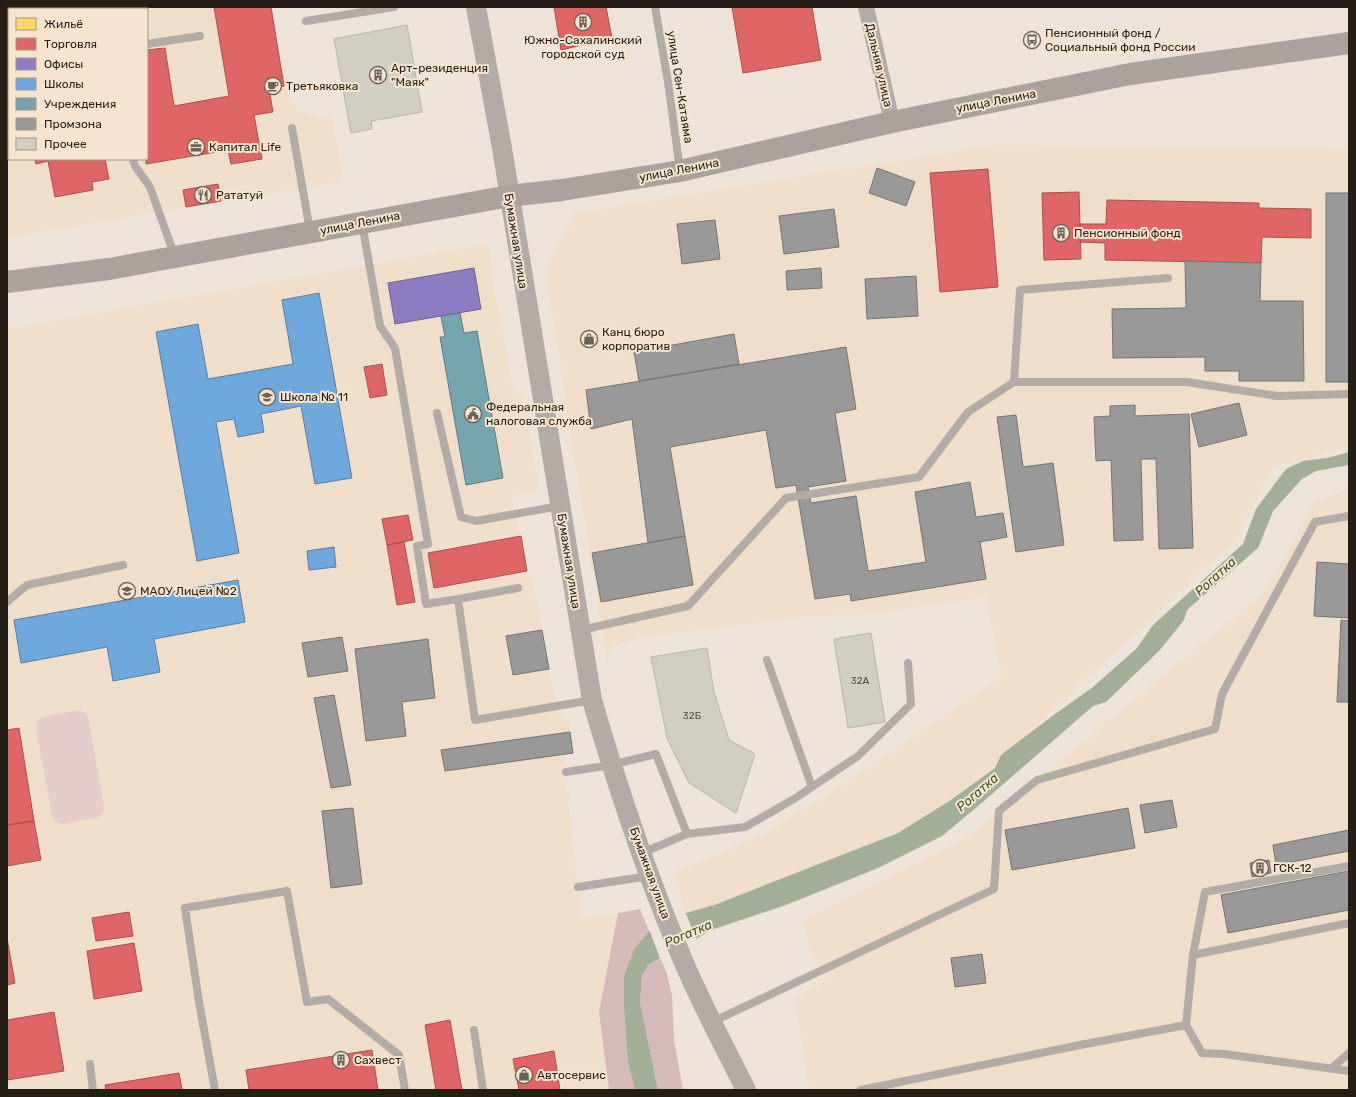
<svg xmlns="http://www.w3.org/2000/svg" width="1356" height="1097" font-family="Rubik,sans-serif">
	<style>
		.built { fill: #efdeca }
		.green { fill: #e6cdcb }
		.forest { fill: #d5bab9 }
		.water { fill: #a2ae96 }
		.pier { fill: #ede3d8 }
		.homes { fill: #ffd966; stroke: #bda14e }
		.shops { fill: #e06666; stroke: #a8504e }
		.offices { fill: #8e7cc3; stroke: #6e608f }
		.schools { fill: #6fa8dc; stroke: #587fa1 }
		.public { fill: #76a5af; stroke: #5d7c81 }
		.industry { fill: #999; stroke: #767472 }
		.building { fill: #d2cec2; stroke: #bab5ac }
		.lines { fill: none; stroke-linecap: round; stroke-linejoin: round }
		.service { stroke: #b2aba6; stroke-width: 8 }
		.minor { stroke: #b2aba6; stroke-width: 16 }
		.tertiary { stroke: #b2aba6; stroke-width: 20 }
		.primary { stroke: #aca29c; stroke-width: 22 }
		.labels { text-anchor: middle; stroke-width: 4; stroke-linejoin: round; paint-order: stroke }
		.number-label { font-size: 10px; fill: #514c43 }
		.poi-label { font-size: 12px; fill: #241e16; stroke: #f6e4cf; text-anchor: start }
		.street-label { font-size: 12px; fill: #241e16; stroke: #f6e4cf }
		.water-label { font-size: 13px; font-style: italic; fill: #355428; stroke: #f6e4cf }
	</style>
	<rect width="100%" height="100%" fill="#ede3d8"/>
	<path class="built" d="M7,7H271L284,86L296,111L333,119L344,182L7,238V85H9V159H147V9H9V26H7Z
		M994,145L1349,149V446L1273,468L1233,543L941,814L687,918L674,872L761,836L820,799L1002,677L986,597L871,614L804,617L644,637L613,646L608,662L577,479L546,269L575,213Z
		M487,244L513,391L523,399L538,485L536,492L512,496L527,571L533,580L558,716L568,721L573,753L564,754L581,919L618,913L599,1012L609,1090H7V329Z
		M1349,489V1090H810L795,998L827,980L809,948L803,919L968,837L1267,590L1314,502Z"/>
	<path class="green" d="M77,710L84,712L88,717L104,806L103,814L98,817L62,824L56,822L52,816L36,728L37,721L43,717Z"/>
	<path class="forest" d="M640,909L649,931L634,949L624,976V1008L628,1063L635,1090H609L599,1012L618,913Z
		M661,959L667,974L672,995L674,1040L683,1090H658L640,1003L642,976L648,965Z"/>
	<path class="water" d="M1349,452V465L1316,471L1302,479L1273,511L1258,548L1187,610L1184,620L1160,650L1106,702L1093,706L984,801L942,836L878,868L786,905L714,929L648,965L642,976L640,1003L658,1090H635L628,1063L624,1008V976L634,949L649,931L683,914L717,904L898,833L951,800L995,768L1001,755L1051,717L1093,687L1136,649L1153,625L1243,544L1256,509L1286,469L1303,461L1327,458Z"/>
	<path class="pier" d="M685,911L697,941L661,961L649,929Z"/>
	<path class="homes" d="M7,7H22V9H9V26H7Z
		M9,63V85H7V64Z
		M7,85H9V147H7Z"/>
	<path class="shops" d="M72,7H93L80,9H72Z
		M94,7H114L115,9H95Z
		M214,7H271L284,86L269,89L273,112L254,115L262,159L231,164L228,150L146,164L147,50L165,48L174,106L229,96Z
		M554,7H606L612,38L561,50Z
		M732,7H812L821,60L743,73Z
		M35,159H105L109,179L92,182L93,190L55,197L48,161L36,164Z
		M988,169L998,287L940,292L930,173Z
		M218,184L221,201L186,207L183,190Z
		M1079,192L1081,259L1044,260L1042,193Z
		M1107,200L1259,203V208L1311,209V238L1262,237L1261,263L1105,260V243L1080,242V224H1106Z
		M382,364L387,395L370,398L364,367Z
		M408,515L413,540L387,545L382,519Z
		M521,536L527,571L434,588L428,553Z
		M404,542L415,602L397,605L387,545Z
		M19,728L34,821L7,825V730Z
		M34,821L41,860L7,866V825Z
		M129,912L133,936L96,941L92,918Z
		M7,938L15,983L7,985Z
		M134,943L142,991L94,999L87,951Z
		M54,1012L64,1071L7,1080V1020Z
		M450,1020L462,1090H436L425,1025Z
		M372,1050L378,1090H249L246,1070Z
		M554,1051L560,1090H519L513,1059Z
		M179,1073L182,1090H106L105,1085Z"/>
	<path class="offices" d="M474,268L481,309L395,324L388,283Z"/>
	<path class="schools" d="M319,293L352,478L315,484L301,406L261,414L264,432L238,437L234,419L216,422L239,553L197,561L156,332L198,324L208,379L293,364L282,300Z
		M334,547L336,567L309,570L307,551Z
		M238,580L245,622L154,639L160,672L113,681L107,647L21,663L14,620Z"/>
	<path class="public" d="M460,313L464,333L477,331L503,478L466,485L440,337H445L441,316Z"/>
	<path class="industry" d="M877,168L915,182L906,206L869,193Z
		M1326,193H1349V382H1326Z
		M834,209L839,247L784,254L779,216Z
		M715,220L720,259L682,264L677,224Z
		M1185,261L1261,263L1260,301H1303L1304,381H1239V371H1205V357L1113,358L1112,309L1186,308Z
		M821,268L822,288L787,290L786,271Z
		M916,276L918,316L867,319L865,279Z
		M734,334L739,364L639,381L634,352Z
		M846,347L856,409L835,413L846,481L808,487L811,503L856,496L868,571L926,562L915,492L970,482L976,517L1003,513L1007,537L980,542L986,579L851,601L850,594L815,599L796,485L776,488L766,430L670,447L685,536L648,543L632,419L591,429L586,390Z
		M1239,403L1247,435L1199,447L1191,414Z
		M1135,405V416L1189,414L1193,548L1159,549L1156,459H1141L1143,540L1114,541L1111,460L1096,461L1094,417L1110,416V406Z
		M1016,415L1023,467L1053,463L1064,545L1016,552L997,417Z
		M685,536L693,585L601,602L592,553Z
		M1317,562L1349,564V618L1314,616Z
		M1341,620L1349,621V702H1337Z
		M542,630L549,669L513,675L506,636Z
		M342,637L348,671L308,677L302,643Z
		M428,639L435,698L402,702L406,736L366,741L355,649Z
		M334,695L351,785L331,788L314,698Z
		M570,732L573,753L445,771L441,750Z
		M1172,800L1177,827L1145,833L1140,805Z
		M353,808L362,884L331,888L322,811Z
		M1128,808L1135,848L1012,870L1005,830Z
		M1349,830V851L1276,865L1273,845Z
		M1269,860L1271,873L1252,877L1250,863Z
		M1349,871V910L1228,933L1221,895Z
		M982,954L986,983L955,987L951,958Z"/>
	<path class="building" d="M407,25L422,112L371,121L372,129L351,133L334,39Z
		M871,633L885,722L848,728L834,639Z
		M707,648L714,692L729,740L755,754L736,813L689,783L667,738L651,657Z"/>
	<g class="lines">
		<path class="service" d="M655,7L668,82L680,170
			M306,21L394,7
			M147,44L200,36
			M7,46H9
			M292,128L310,231
			M133,159L135,166L150,187L175,257
			M362,223L380,326L395,348L428,544L417,546L426,604L458,599
			M1014,382L1020,290L1168,278
			M437,413L461,517L476,521L560,506
			M518,588L458,599L475,720L592,700
			M7,602L27,585L123,565
			M581,630L688,606L786,498L919,477L968,412L1014,382H1187L1277,396L1349,394
			M767,660L812,787
			M566,772L611,765L656,754L687,834L642,853
			M687,834L745,827L794,799L858,756L911,704L908,663
			M1349,866L1205,892L1193,955L1186,1025L1202,1053L1224,1054L1349,1071
			M578,887L649,876
			M1193,955L1349,923
			M712,1022L994,889L999,811L1037,780L1215,729L1222,694L1315,522L1349,516
			M474,1030L483,1090
			M90,1064L93,1090
			M1332,1068L1349,1053
			M215,1090L199,1002L185,908L287,891L307,1002L328,999L399,1055L405,1090
			M861,1090L1080,1045L1186,1025"/>
		<path class="minor" d="M44,7L45,9
			M866,7L892,122"/>
		<path class="tertiary" d="M476,7L502,148L592,700C618,789 648,879 685,965C703,1007 725,1048 746,1090"/>
		<path class="primary" d="M7,282L109,269L509,196L562,190L680,171L892,122L1130,74L1349,43"/>
	</g>
	<defs>
		<g id="building-ring" transform="scale(0.9)"><circle r="9.5" fill="#f6e4cf" stroke="#6a635a" stroke-width="1.5"/><path d="M-4-6H4V6H1V3H-1V6H-4ZM-2.5-4.3h1.7v1.8h-1.7ZM.8-4.3h1.7v1.8H.8ZM-2.5-1h1.7V.8h-1.7ZM.8-1h1.7V.8H.8Z" fill="#6a635a"/></g>
		<g id="bus-ring" transform="scale(0.9)"><circle r="9.5" fill="#f6e4cf" stroke="#6a635a" stroke-width="1.5"/><path d="M-5-6H5V4H4V6H2V4H-2V6H-4V4H-5ZM-3.5-4V0h7V-4ZM-3.5 1.2v1.5H-2V1.2ZM2 1.2v1.5H3.5V1.2Z" fill="#6a635a"/></g>
		<g id="cafe-ring" transform="scale(0.9)"><circle r="9.5" fill="#f6e4cf" stroke="#6a635a" stroke-width="1.5"/><path d="M-5.5-4.5H6V0H3Q3 3.5 0 3.5H-2.5Q-5.5 3.5-5.5 0ZM3-3.2v2h1.7v-2ZM-6 4.5H4V6H-6Z" fill="#6a635a"/></g>
		<g id="office-ring" transform="scale(0.9)"><circle r="9.5" fill="#f6e4cf" stroke="#6a635a" stroke-width="1.5"/><path d="M-6-3h4V-5.5h4V-3h4V5H-6ZM-1-4.5V-3h2v-1.5ZM-6 0V1H6V0Z" fill="#6a635a"/></g>
		<g id="restaurant-ring" transform="scale(0.9)"><circle r="9.5" fill="#f6e4cf" stroke="#6a635a" stroke-width="1.5"/><path d="M-5-6h1v4h1v-4h1v4h1v-4h1v5L-1.5 .5V6h-2V.5L-5-1ZM5-6V6H3V1.5H1.5Q1.5-4 5-6Z" fill="#6a635a"/></g>
		<g id="shop-ring" transform="scale(0.9)"><circle r="9.5" fill="#f6e4cf" stroke="#6a635a" stroke-width="1.5"/><path d="M-5-2.5h2.3a2.7 3.5 0 0 1 5.4 0H5L5.5 6h-11ZM-1.5-2.5h3a1.5 2.3 0 0 0-3 0Z" fill="#6a635a"/></g>
		<g id="school-ring" transform="scale(0.9)"><circle r="9.5" fill="#f6e4cf" stroke="#6a635a" stroke-width="1.5"/><path d="M0-5L7-2L0 1L-7-2ZM-4 1L0 2.5L4 1V4Q0 6-4 4Z" fill="#6a635a"/></g>
		<g id="civic-ring" transform="scale(0.9)"><circle r="9.5" fill="#f6e4cf" stroke="#6a635a" stroke-width="1.5"/><path d="M-.6-6.5H3V-4.5H.6V-3L4-1V1h2V6H-6V1h2V-1L-.6-3ZM-1.2 2.5V6h2.4V2.5Z" fill="#6a635a"/></g>
	</defs>
	<g fill-rule="evenodd">
		<use href="#building-ring" x="583" y="22"/>
		<use href="#bus-ring" x="1032" y="40"/>
		<use href="#building-ring" x="378" y="75"/>
		<use href="#cafe-ring" x="273" y="86"/>
		<use href="#office-ring" x="196" y="147"/>
		<use href="#restaurant-ring" x="203" y="195"/>
		<use href="#building-ring" x="1061" y="233"/>
		<use href="#shop-ring" x="589" y="339"/>
		<use href="#school-ring" x="267" y="397"/>
		<use href="#civic-ring" x="473" y="414"/>
		<use href="#school-ring" x="127" y="591"/>
		<use href="#building-ring" x="1260" y="868"/>
		<use href="#building-ring" x="341" y="1060"/>
		<use href="#shop-ring" x="524" y="1075"/>
	</g>
	<g class="labels">
		<g class="number-label">
			<text x="860" y="684">32А</text>
			<text x="692" y="719">32Б</text>
		</g>
		<g class="poi-label">
			<text x="1045" y="37">Пенсионный фонд /<tspan x="1045" dy="14">Социальный фонд России</tspan></text>
			<text x="583" y="44" text-anchor="middle">Южно-Сахалинский<tspan x="583" dy="14">городской суд</tspan></text>
			<text x="391" y="72">Арт-резиденция<tspan x="391" dy="14">"Маяк"</tspan></text>
			<text x="286" y="90">Третьяковка</text>
			<text x="209" y="151">Капитал Life</text>
			<text x="216" y="199">Рататуй</text>
			<text x="1074" y="237">Пенсионный фонд</text>
			<text x="602" y="336">Канц бюро<tspan x="602" dy="14">корпоратив</tspan></text>
			<text x="280" y="401">Школа № 11</text>
			<text x="486" y="411">Федеральная<tspan x="486" dy="14">налоговая служба</tspan></text>
			<text x="140" y="595">МАОУ Лицей №2</text>
			<text x="1273" y="872">ГСК-12</text>
			<text x="354" y="1064">Сахвест</text>
			<text x="537" y="1079">Автосервис</text>
		</g>
		<g class="street-label">
			<text transform="translate(879 65) rotate(77)" y="4">Дальняя улица</text>
			<text transform="translate(680 87) rotate(81)" y="4">улица Сен-Катаяма</text>
			<text transform="translate(996 101) rotate(-11)" y="4">улица Ленина</text>
			<text transform="translate(679 170) rotate(-11)" y="4">улица Ленина</text>
			<text transform="translate(360 223) rotate(-11)" y="4">улица Ленина</text>
			<text transform="translate(516 241) rotate(81)" y="4">Бумажная улица</text>
			<text transform="translate(569 561) rotate(81)" y="4">Бумажная улица</text>
			<text transform="translate(650 873) rotate(70)" y="4">Бумажная улица</text>
		</g>
		<g class="water-label">
			<text transform="translate(1215 576) rotate(-42)" y="5">Рогатка</text>
			<text transform="translate(977 792) rotate(-41)" y="5">Рогатка</text>
			<text transform="translate(688 933) rotate(-23)" y="5">Рогатка</text>
		</g>
	</g>
	<rect width="1356" height="1097" fill="none" stroke="#241e16" stroke-width="16"/>
	<rect x="8" y="8" width="140" height="152" fill="#f6e4cf" stroke="#a29585"/>
	<rect x="16" y="18" width="20" height="12" fill="#ffd966" stroke="#a29585"/>
	<text x="44" y="28" font-size="12" fill="#241e16">Жильё</text>
	<rect x="16" y="38" width="20" height="12" fill="#e06666" stroke="#a29585"/>
	<text x="44" y="48" font-size="12" fill="#241e16">Торговля</text>
	<rect x="16" y="58" width="20" height="12" fill="#8e7cc3" stroke="#a29585"/>
	<text x="44" y="68" font-size="12" fill="#241e16">Офисы</text>
	<rect x="16" y="78" width="20" height="12" fill="#6fa8dc" stroke="#a29585"/>
	<text x="44" y="88" font-size="12" fill="#241e16">Школы</text>
	<rect x="16" y="98" width="20" height="12" fill="#76a5af" stroke="#a29585"/>
	<text x="44" y="108" font-size="12" fill="#241e16">Учреждения</text>
	<rect x="16" y="118" width="20" height="12" fill="#999999" stroke="#a29585"/>
	<text x="44" y="128" font-size="12" fill="#241e16">Промзона</text>
	<rect x="16" y="138" width="20" height="12" fill="#d2cec2" stroke="#a29585"/>
	<text x="44" y="148" font-size="12" fill="#241e16">Прочее</text>
</svg>
